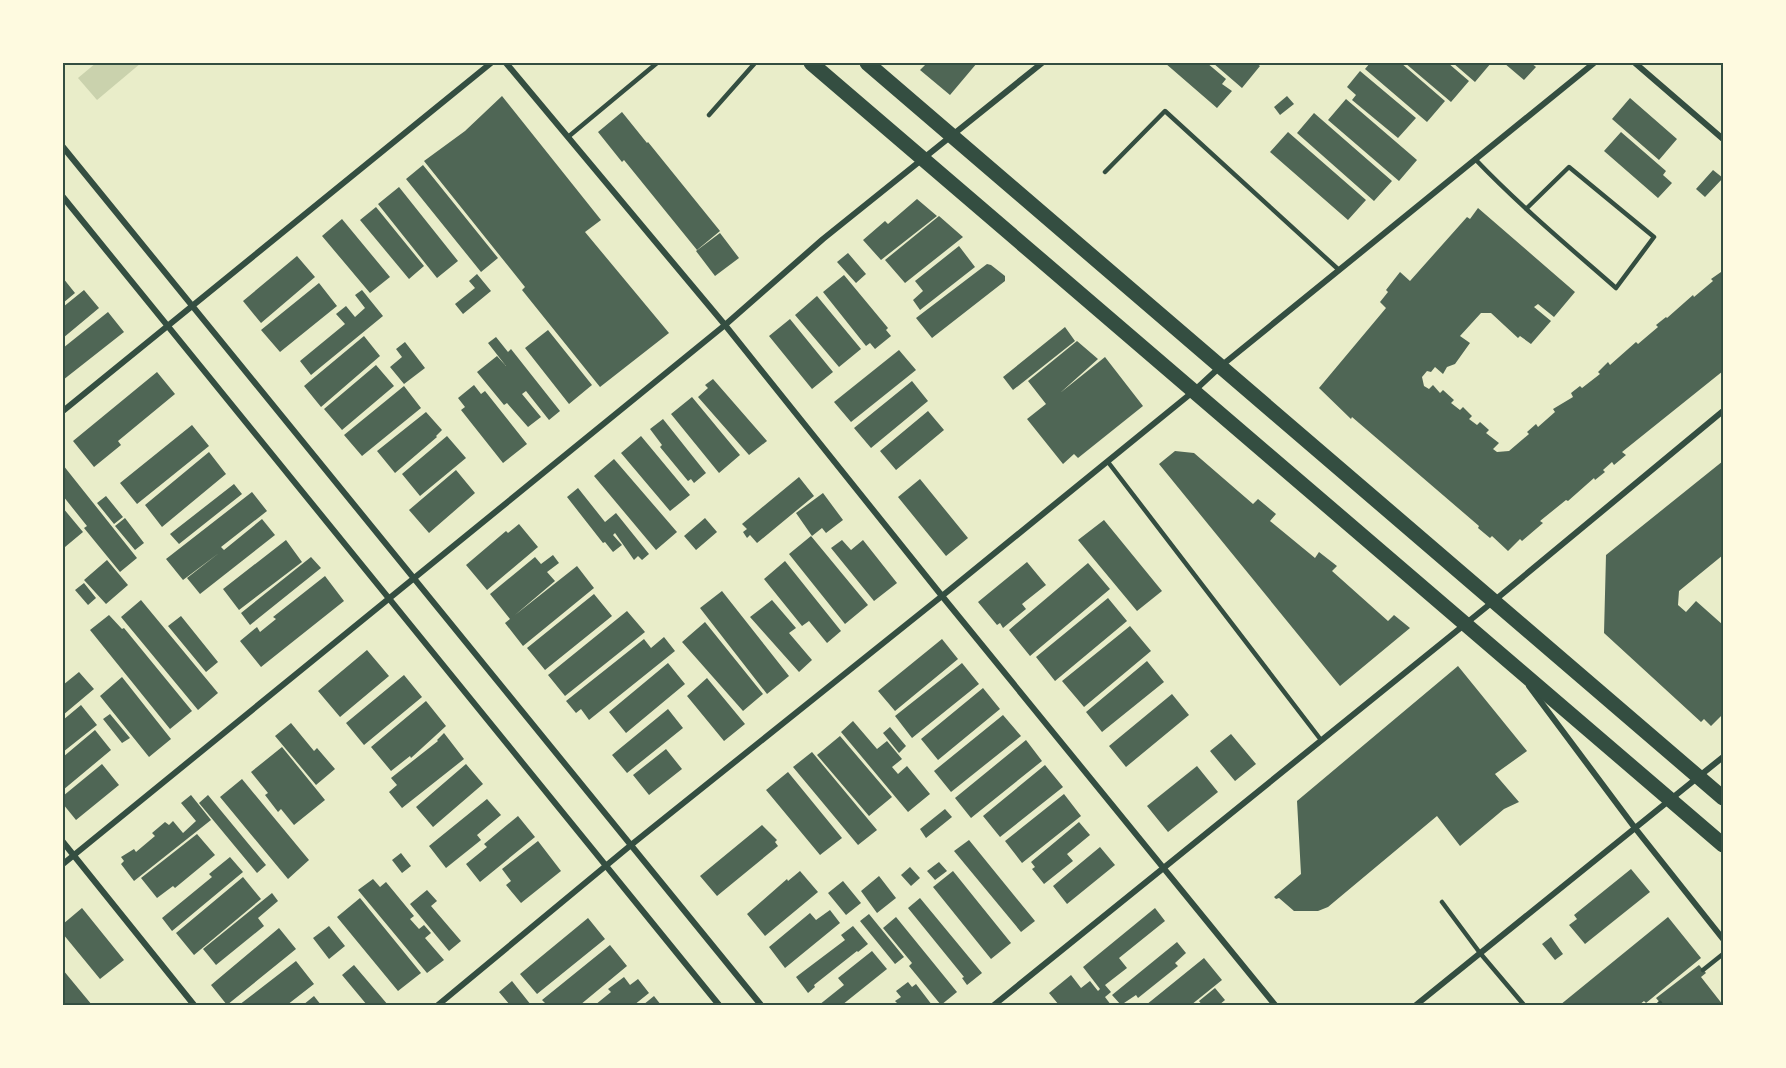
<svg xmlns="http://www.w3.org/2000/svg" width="1786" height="1068" font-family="'DM Sans',sans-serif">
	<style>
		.green { fill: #cad2ad }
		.building { fill: #4f6655 }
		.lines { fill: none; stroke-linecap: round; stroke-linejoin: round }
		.service { stroke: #344e41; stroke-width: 4.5 }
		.minor { stroke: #344e41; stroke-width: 6 }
		.primary { stroke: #344e41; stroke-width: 15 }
		.neatline { fill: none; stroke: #344e41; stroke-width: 2 }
	</style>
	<rect width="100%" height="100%" fill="#e9edc9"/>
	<path class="green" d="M96,63H141L97,100L78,78Z"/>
	<path class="building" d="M927,63H977L950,95L920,70Z
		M1165,63H1207L1226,79L1222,84L1232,91L1217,108Z
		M1213,63H1256L1260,66L1242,88Z
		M1370,63H1401L1445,101L1427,122L1365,69Z
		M1405,63H1448L1469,81L1451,102Z
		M1453,63H1491L1475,82Z
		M1504,63H1531L1536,67L1524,80Z
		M1360,71L1416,118L1398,138L1352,100L1356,95L1347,87Z
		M502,96L601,220L585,232L669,333L600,387L522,290L525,287L424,161L465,131Z
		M1287,96L1294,104L1280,115L1274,107Z
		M1630,98L1677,139L1659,160L1612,119Z
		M1346,99L1417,160L1399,181L1328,120Z
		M622,112L647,143L648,142L720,231L697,250L624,160L622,162L598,132Z
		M1314,113L1392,181L1374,201L1297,133Z
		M1288,132L1366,200L1348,220L1270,152Z
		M1621,132L1666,171L1663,175L1672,183L1658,198L1604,151Z
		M423,165L498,258L481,272L406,179Z
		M1713,170L1723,178L1705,197L1696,189Z
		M399,187L458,261L437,278L378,204Z
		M917,199L937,216L881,260L863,240L885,221L888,224Z
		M376,207L424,266L409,279L360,220Z
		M1478,208L1575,292L1554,317L1538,304L1534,307L1551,321L1531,344L1520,336L1518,338L1491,313H1481L1460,336L1470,343L1455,364L1447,367L1443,374L1435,367L1431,372L1427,371L1422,377L1424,386L1429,389L1433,385L1440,393L1443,390L1454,400L1451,403L1460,410L1463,407L1472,416L1469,419L1477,425L1480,422L1489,430L1486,433L1499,443L1493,449L1497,452L1509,451L1529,434L1527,432L1536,424L1538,427L1555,412L1553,409L1573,397L1571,393L1580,386L1582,388L1600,374L1598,372L1608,362L1610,365L1636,342L1638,344L1658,327L1656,325L1666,317L1667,318L1693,295L1694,297L1713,281L1711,279L1721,272L1723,276V371L1622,452L1626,455L1614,465L1612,462L1603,470L1605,472L1595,480L1594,478L1568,501L1566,500L1540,521L1543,523L1522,541L1520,539L1508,551L1492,536L1490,538L1478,528L1479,526L1352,417L1351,419L1319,388L1386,308L1380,302L1388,292L1386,290L1400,272L1410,281L1467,217L1470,219Z
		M939,216L963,237L905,283L885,260Z
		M342,219L390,277L370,293L322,236Z
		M720,233L739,258L715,276L696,251Z
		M959,246L975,267L920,310L913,300L923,291L915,281Z
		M848,253L866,274L856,283L837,262Z
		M297,256L315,277L261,323L243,301Z
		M987,264L991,265L1005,276V281L932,338L916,318Z
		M477,274L491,291L463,314L455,304L475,288L469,281Z
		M844,275L888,328L886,330L891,336L875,349L870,343L866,346L823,292Z
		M63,278L75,293L63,303Z
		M319,283L337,306L280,352L261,330Z
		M84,290L99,308L63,338V307Z
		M362,290L383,316L311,375L300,361L345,324L336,314L346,306L355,317L365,308L355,295Z
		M817,296L861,349L839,367L795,315Z
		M108,312L124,332L63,380V348Z
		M790,319L833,372L812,389L769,336Z
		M1065,327L1075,341L1013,390L1003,377Z
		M548,330L592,385L569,404L525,348Z
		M364,336L380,356L321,407L304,386Z
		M496,337L508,352L511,349L560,411L549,420L526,391L522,394L541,417L528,427L507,403L504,405L477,372L497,356L506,366L488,343Z
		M1077,341L1098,359L1060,393L1105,357L1143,406L1078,458L1074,454L1063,464L1027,419L1046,404L1028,381Z
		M405,342L425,368L404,384L390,367L402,357L396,349Z
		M899,350L916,370L851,422L834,402Z
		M376,365L394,386L342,430L324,409Z
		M157,372L175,394L118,441L121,445L94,467L73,441Z
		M713,379L767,441L749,455L698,397L708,388L705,385Z
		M912,381L928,401L871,448L854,428Z
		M474,385L481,394L485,391L527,444L503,463L461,410L465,407L458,398Z
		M404,386L421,408L362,456L344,435Z
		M692,397L740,455L719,473L671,414Z
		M928,411L944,430L896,470L880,451Z
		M426,412L442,430L436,436L437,437L395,473L377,451Z
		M663,419L706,473L694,483L691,479L688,481L660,447L662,445L650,429Z
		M192,425L209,446L137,504L120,483Z
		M447,436L466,458L420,496L402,474Z
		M641,436L690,495L670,511L621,453Z
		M1175,451L1194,453L1253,504L1258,499L1276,514L1270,521L1315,558L1319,552L1337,566L1332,571L1388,621L1394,615L1410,628L1340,686L1159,464Z
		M209,452L226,474L162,527L145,505Z
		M614,459L677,532L656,550L594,476Z
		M1723,461V555L1679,591L1678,605L1686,612L1696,601L1723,625V714L1711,726L1704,719L1701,722L1604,633L1606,555Z
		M63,465L137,558L120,572L84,528L87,526L63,496Z
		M456,470L475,493L429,533L409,510Z
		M799,477L814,496L757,543L750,535L747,538L743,532L747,529L742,524Z
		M920,479L968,538L946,556L898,497Z
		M234,484L242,494L179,544L170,534Z
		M578,488L605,522L616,513L649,554L642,560L638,556L634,560L615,533L613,535L622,545L613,552L605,542L603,543L567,497Z
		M252,492L267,511L221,547L224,550L262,519L275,535L200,594L187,578L219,553L183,580L166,559Z
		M823,493L843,520L826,533L822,528L812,536L796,513Z
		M106,496L123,517L114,524L97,503Z
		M63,508L83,532L65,547L63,545Z
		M125,518L144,543L135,550L115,526Z
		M705,518L717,532L696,550L684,536Z
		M1104,520L1162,591L1137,611L1078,540Z
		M519,524L538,547L487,590L466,565L506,531L508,533Z
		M811,536L868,605L845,624L789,554Z
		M286,540L302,562L239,610L223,589Z
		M842,540L851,550L863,540L897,583L874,601L831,548Z
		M553,555L559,563L547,572L555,581L515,615L577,566L594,588L523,646L505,623L510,619L490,594L535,557L541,564Z
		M311,557L321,568L250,625L241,613Z
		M107,560L128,585L106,604L84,580Z
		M785,561L841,631L827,643L809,621L802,626L764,579Z
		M1027,562L1046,585L1022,604L1026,609L1003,628L1000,623L997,625L978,602Z
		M1088,563L1110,589L1030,656L1009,630Z
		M325,576L344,601L261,667L240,641L257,627L260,632L276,619L273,617Z
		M84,583L96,598L88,605L75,590Z
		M722,591L789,676L767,694L700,608Z
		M594,594L612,616L545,670L527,648Z
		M1108,598L1127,621L1055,681L1036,657Z
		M141,600L218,693L198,710L121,617Z
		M772,600L796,628L789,633L812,660L799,672L750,617Z
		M627,611L645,632L565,696L548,675Z
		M109,615L122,629L124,628L192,711L170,729L90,630Z
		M181,616L218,662L206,672L168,626Z
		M705,622L763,694L743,711L682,642Z
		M1130,626L1151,651L1084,707L1062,681Z
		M664,637L675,651L589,720L581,709L576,713L566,701L644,639L651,648Z
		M942,639L958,659L895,711L878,691Z
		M367,650L389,676L340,717L318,691Z
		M1147,661L1164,682L1102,732L1086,712Z
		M668,663L685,684L626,733L609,712Z
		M962,663L979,684L912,738L895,716Z
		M1458,666L1527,751L1495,774L1519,802L1504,809L1460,846L1437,816L1328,907L1318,911H1294L1279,898L1276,899L1274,897L1301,874L1297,801Z
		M79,672L94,689L63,715V685Z
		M404,675L422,697L364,745L346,723Z
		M122,677L171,739L149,757L100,696Z
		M707,678L745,724L724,741L687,696Z
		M983,688L1000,709L938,760L921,739Z
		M1172,694L1189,715L1126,767L1109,746Z
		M426,701L446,726L411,758L410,756L391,771L371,747Z
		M81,705L97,725L63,752V720Z
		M668,709L683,728L627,773L612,755Z
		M110,714L130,738L122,743L103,719Z
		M1003,715L1021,736L951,792L934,771Z
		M853,721L877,749L887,741L902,759L892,767L898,774L907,766L930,794L908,812L841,732Z
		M291,723L314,751L317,748L335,769L316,785L275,736Z
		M890,727L906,746L899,753L883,733Z
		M95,730L111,750L63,790V757Z
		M444,733L464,759L402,808L389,792L397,785L391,778L438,741L437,740Z
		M1231,734L1256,764L1235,781L1210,751Z
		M840,736L892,797L869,816L817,755Z
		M1026,740L1042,761L971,818L955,798Z
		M282,747L325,800L294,825L281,809L278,812L265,795L268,793L251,772Z
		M666,749L682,769L649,795L633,775Z
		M812,752L877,830L858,845L793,767Z
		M102,764L119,785L76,820L63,804V796Z
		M466,764L483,784L433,827L416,807Z
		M1045,765L1063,787L1000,837L983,816Z
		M1197,766L1218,792L1168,832L1147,806Z
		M788,772L842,838L820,855L766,790Z
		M242,779L309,860L288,879L220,797Z
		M1064,794L1081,816L1022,863L1005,841Z
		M191,795L211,820L134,881L121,864L124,861L121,857L134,849L136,852L155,836L152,833L165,822L169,825L173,821L183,833L196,821L181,803Z
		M208,795L266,865L257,873L199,803Z
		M487,799L501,815L477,835L481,840L446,868L429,846Z
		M945,809L952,817L926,838L920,829Z
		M518,816L535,837L480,882L466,864L487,847L484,844Z
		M1079,822L1090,835L1067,854L1073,861L1044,884L1032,869L1035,867L1031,862Z
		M762,825L777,840L775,842L778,846L717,896L700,876Z
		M197,834L215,855L175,888L173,886L157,898L141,878Z
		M969,840L1035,921L1021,932L954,851Z
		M538,841L561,871L521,903L506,885L511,881L502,869Z
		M1100,847L1115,865L1067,904L1053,886Z
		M401,853L411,866L402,873L392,860Z
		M230,857L243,872L172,931L162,918L212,877L209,874Z
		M939,862L947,871L935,880L927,871Z
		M910,867L920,878L911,886L901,875Z
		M1631,869L1650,892L1585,944L1569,925L1577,919L1574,915Z
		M800,871L818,892L765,936L747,914L787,879L788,881Z
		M953,871L1011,943L991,959L933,887Z
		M879,876L896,898L877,913L861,891Z
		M243,877L261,899L194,955L176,933Z
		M373,879L380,887L386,882L414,916L410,919L419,929L424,925L431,933L425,938L444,960L427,973L358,890Z
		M843,881L861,903L846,915L828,893Z
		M427,890L437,901L431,906L461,941L449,951L410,904Z
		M272,893L278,901L258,918L264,926L216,965L203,949Z
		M360,898L421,973L398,991L337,917Z
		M920,898L982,973L967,985L962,978L964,977L908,908Z
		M82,908L124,960L100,979L63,934V924Z
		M1155,908L1165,921L1119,958L1127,968L1105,985L1111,992L1105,997L1111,1005H1059L1049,993L1071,975L1081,988L1090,981L1098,991L1100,989L1083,967Z
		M830,910L840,923L785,968L769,947L810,913L816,920Z
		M869,914L904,957L895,964L860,921Z
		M896,917L957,992L941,1005L909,966L912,963L883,928Z
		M1668,917L1701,958L1646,1003L1644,1001L1639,1005H1560Z
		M588,918L605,939L537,994L520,974Z
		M329,926L345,946L329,959L313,938Z
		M853,926L868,944L858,952L857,951L814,985L815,987L808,993L796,977L845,940L841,935Z
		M279,928L296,949L227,1005L211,985Z
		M1551,937L1563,954L1555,960L1542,944Z
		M1177,942L1186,953L1175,963L1178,966L1138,998L1136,995L1121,1005L1112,995Z
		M610,945L627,966L580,1005H547L542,1000Z
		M872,951L887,969L842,1005H819L844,985L838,978Z
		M1204,958L1222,980L1191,1005H1146Z
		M296,961L314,984L287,1005H239Z
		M354,965L388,1005H367L342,975Z
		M1699,965L1706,973L1701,977L1723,1005H1662L1656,998Z
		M63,970L92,1005H63Z
		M624,977L630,985L638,979L649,993L634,1005H595L611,992L608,989Z
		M512,981L531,1005H510L499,992Z
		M908,982L912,987L916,984L932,1005H899L895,1001L901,997L896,991Z
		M1215,988L1225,1000L1219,1005H1202L1199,1001Z
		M314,996L321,1005H303Z
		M654,996L661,1005H643Z"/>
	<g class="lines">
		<path class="service" d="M709,115L755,63
			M568,137L657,63
			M1475,159C1519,205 1568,246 1616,288L1654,237L1569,167L1526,209
			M1105,172L1165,111L1339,270
			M1108,462L1321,740
			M1442,902L1480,953L1524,1005
			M1703,970L1723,954
			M1658,1005L1660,1003"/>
		<path class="minor" d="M506,63L725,325L942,596L1275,1005
			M1635,63L1723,139
			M63,147L761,1005
			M63,197L719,1005
			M63,411L491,63
			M1529,686L1635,828L1723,939
			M63,842L194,1005
			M63,864L725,325L823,239L1042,63
			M438,1005L631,845L942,596L1194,391L1221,366L1594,63
			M994,1005L1495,600L1723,411
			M1416,1005L1723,757"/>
		<path class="primary" d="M811,63L1723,845
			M867,63L1723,798"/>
	</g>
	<rect width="1786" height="1068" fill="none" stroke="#fefae0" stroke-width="129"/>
	<rect x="64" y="64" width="1658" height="940" class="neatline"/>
</svg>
